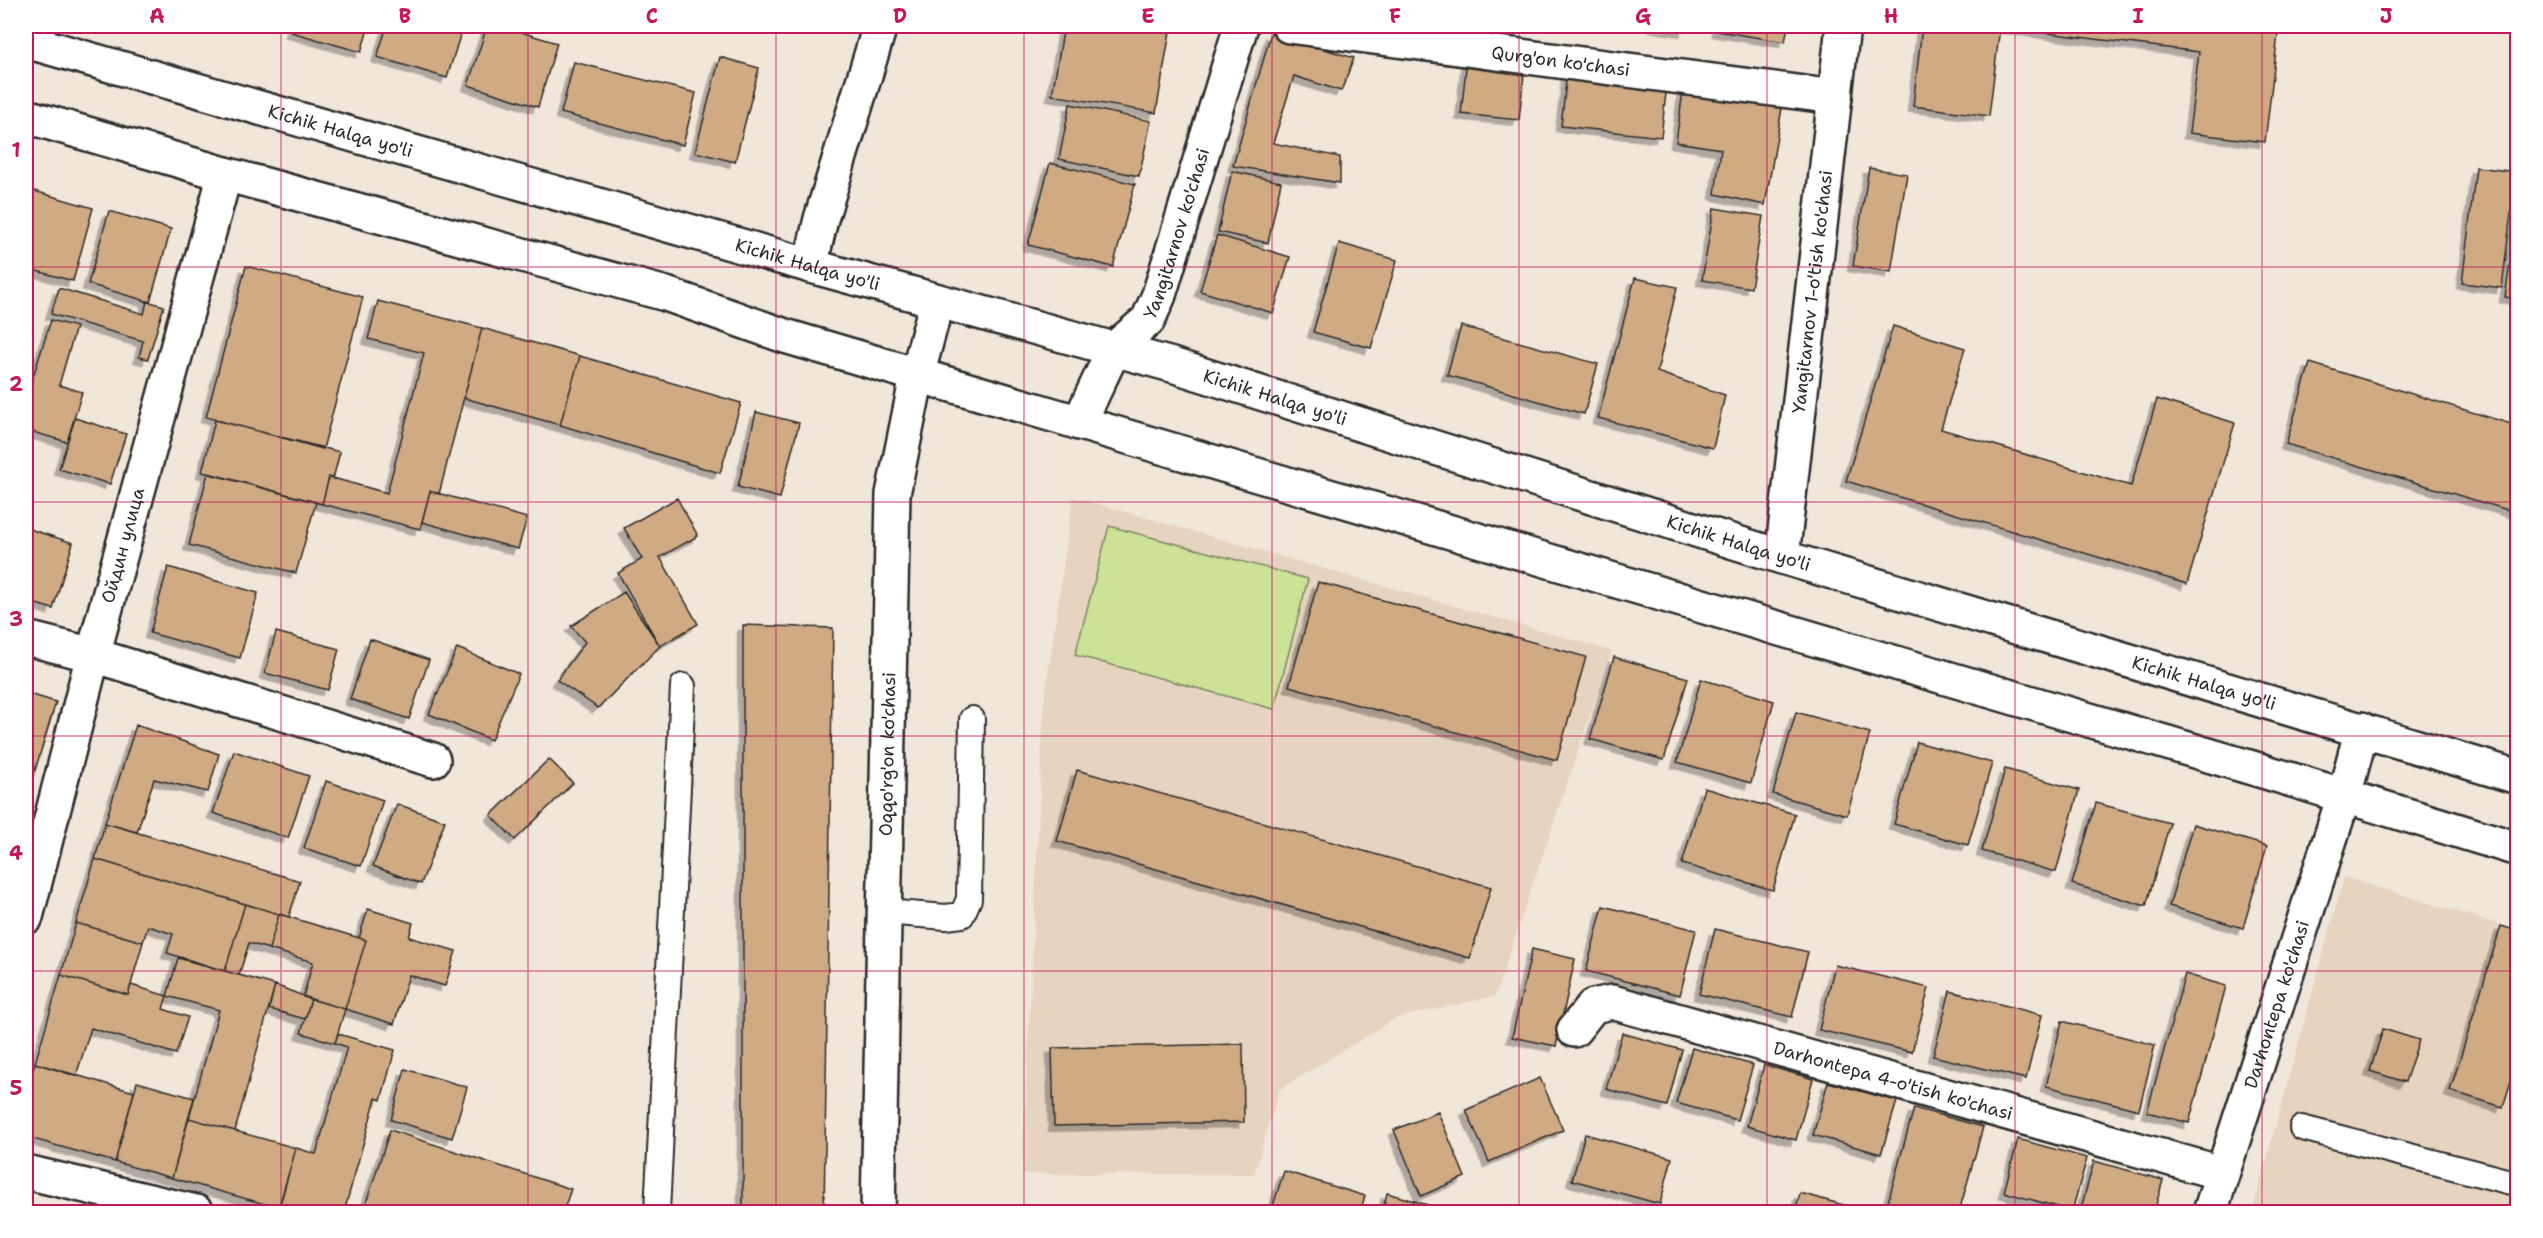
<svg xmlns="http://www.w3.org/2000/svg" width="2543" height="1238" font-family="'Shantell Sans',sans-serif">
	<style>
		.built { fill: #e7d4c0 }
		.green { fill: #cbe297; stroke: #7b8661; stroke-width: 1.5 }
		.building { fill: #d0aa82; stroke: #2b2b2b; stroke-width: 1.5; filter: url(#shadow) }
		.lines { fill: none; stroke-linecap: round; stroke-linejoin: round }
		.service-casing { stroke: #2b2b2b; stroke-width: 28 }
		.minor-casing { stroke: #2b2b2b; stroke-width: 38 }
		.secondary-casing { stroke: #2b2b2b; stroke-width: 38 }
		.trunk-casing { stroke: #2b2b2b; stroke-width: 38 }
		.service { stroke: #fff; stroke-width: 24 }
		.minor { stroke: #fff; stroke-width: 33 }
		.secondary { stroke: #fff; stroke-width: 33 }
		.trunk { stroke: #fff; stroke-width: 33 }
		.grid { fill: none; stroke: #c2185b; stroke-width: 1.5; stroke-opacity: 0.55 }
		.labels { text-anchor: middle; stroke-width: 4.5; stroke-linejoin: round; paint-order: stroke }
		.street-label { font-size: 18px; fill: #2b2b2b; stroke: #fff }
		.neatline { fill: none; stroke: #c2185b; stroke-width: 2 }
		.grid-label { font-size: 20px; text-anchor: middle; font-weight: bold; fill: #c2185b }
	</style>
	<defs>
		<filter id="shadow"><feDropShadow dx="-5.5" dy="5.5" stdDeviation="0" flood-color="#0004"/></filter>
	</defs>
	<rect width="100%" height="100%" fill="#f1e6da"/>
	<filter id="ink" filterUnits="userSpaceOnUse"><feTurbulence type="fractalNoise" baseFrequency=".0167" numOctaves="2"/><feDisplacementMap in="SourceGraphic" scale="12" xChannelSelector="R" yChannelSelector="G"/><feConvolveMatrix kernelMatrix="1 2 1 2 8 2 1 2 1" color-interpolation-filters="sRGB"/></filter>
	<g filter="url(#ink)">
		<path class="built" d="M1073,497L1612,651L1495,996L1396,1018L1279,1090L1254,1174H1022L1044,702Z
			M2344,877L2517,930V1212H2252Z"/>
		<path class="green" d="M1109,526L1308,579L1274,709L1075,655Z"/>
		<path class="building" d="M293,26H369L361,52L291,32Z
			M387,26H463L447,78L377,57Z
			M487,26H501L557,43L538,107L468,85Z
			M1064,26H1171L1156,113L1052,95Z
			M1654,26H1686L1685,31Z
			M1718,26H1788L1785,42L1718,31Z
			M1922,26H2279L2265,142L2189,133L2199,52L2000,27L1989,116L1913,106Z
			M1271,33L1354,58L1341,91L1294,76L1273,143L1340,157V183L1233,166Z
			M720,57L759,68L735,162L695,152Z
			M1467,58L1525,65L1519,120L1461,114Z
			M574,62L696,93L683,145L561,113Z
			M1567,73L1667,84L1661,137L1561,126Z
			M1683,91L1782,108L1765,205L1715,194L1721,149L1676,142Z
			M1070,104L1151,121L1139,176L1059,159Z
			M1050,163L1135,184L1113,267L1028,245Z
			M2476,167L2516,172L2502,288L2462,283Z
			M1869,168L1907,174L1891,272L1853,266Z
			M1232,171L1281,182L1268,243L1218,232Z
			M31,190L93,208L73,281L26,268V210Z
			M1714,208L1763,216L1751,288L1702,280Z
			M109,211L171,229L150,302L88,284Z
			M2517,216H2518V299L2505,297Z
			M1217,235L1290,257L1273,313L1200,291Z
			M1339,243L1397,260L1371,348L1313,332Z
			M246,266L363,297L323,449L206,417Z
			M1635,278L1677,287L1657,372L1725,395L1713,448L1598,418Z
			M59,288L144,314L147,301L164,306L148,359L139,357L143,341L51,314Z
			M378,301L482,328L439,494L430,491L420,529L322,504L329,477L387,493L424,353L368,339Z
			M51,320L76,327L59,385L82,392L67,442L26,430V399Z
			M1461,326L1598,364L1584,414L1447,375Z
			M1893,326L1965,348L1941,429L2131,486L2157,399L2235,423L2187,584L1846,481Z
			M482,328L580,356L560,425L464,398Z
			M580,356L741,403L720,473L560,425Z
			M2310,363L2518,426V513L2286,444Z
			M756,412L799,423L780,498L738,487Z
			M75,418L126,434L110,484L59,469Z
			M215,420L340,452L333,479L329,477L322,504L202,472Z
			M208,473L316,502L296,573L189,545Z
			M430,491L527,518L518,549L422,522Z
			M677,498L698,536L660,557L698,624L660,646L618,573L642,559L624,528Z
			M26,528L73,543L53,609L26,601Z
			M168,567L258,593L240,658L150,633Z
			M1318,582L1586,657L1557,760L1289,686Z
			M624,592L660,646L598,708L557,680L585,642L571,626Z
			M743,625L833,628L824,1212H743Z
			M276,632L339,649L328,690L265,673Z
			M370,639L429,660L409,719L350,699Z
			M457,648L519,674L491,740L429,714Z
			M1614,657L1688,678L1664,760L1590,739Z
			M1701,679L1774,701L1751,783L1677,762Z
			M26,693L56,702L33,777L26,775Z
			M1796,712L1870,733L1847,815L1773,794Z
			M136,725L219,754L208,792L154,779L137,832L105,823Z
			M1917,742L1992,763L1968,845L1894,824Z
			M234,751L309,776L288,838L213,813Z
			M549,759L573,783L515,840L491,815Z
			M2005,769L2079,790L2056,872L1982,851Z
			M1077,770L1491,887L1470,958L1057,841Z
			M326,781L383,800L361,866L304,848Z
			M1704,788L1795,814L1773,890L1682,864Z
			M2096,803L2170,823L2146,906L2072,884Z
			M397,804L445,821L421,884L373,866Z
			M105,823L300,881L289,917L95,859Z
			M2193,824L2267,846L2243,928L2169,906Z
			M95,859L245,904L225,971L167,953L173,934L148,926L143,942L76,923Z
			M245,904L279,914L269,949L249,943L239,975L225,971Z
			M1603,906L1696,930L1680,995L1586,971Z
			M368,909L413,923L409,937L456,951L445,986L409,975L394,1024L345,1009L366,940L359,938Z
			M279,914L366,940L345,1009L303,997L313,962L269,949Z
			M76,923L143,942L128,995L61,975Z
			M2501,926L2518,931V1058L2503,1107L2450,1091Z
			M1715,929L1808,952L1792,1017L1699,994Z
			M1532,949L1575,959L1556,1046L1512,1037Z
			M178,958L275,985L235,1131L189,1118L219,1010L167,996Z
			M1835,965L1929,988L1912,1052L1819,1030Z
			M2185,974L2226,986L2189,1123L2147,1112Z
			M61,975L128,995L131,985L167,996L163,1009L188,1017L176,1054L91,1028L76,1076L35,1063Z
			M275,985L311,999L305,1019L269,1009Z
			M1950,991L2042,1015L2026,1079L1933,1056Z
			M311,999L345,1009L335,1043L301,1033Z
			M2062,1021L2155,1045L2139,1110L2046,1086Z
			M2383,1029L2419,1040L2405,1082L2370,1071Z
			M1622,1033L1682,1050L1667,1106L1606,1089Z
			M338,1034L395,1050L381,1100L376,1098L344,1212H314L280,1203L296,1148L316,1154L347,1047L335,1043Z
			M1243,1044L1244,1122L1054,1126L1052,1048Z
			M1692,1048L1753,1065L1737,1120L1676,1103Z
			M35,1063L134,1092L115,1162L26,1137V1093Z
			M1764,1065L1813,1079L1796,1140L1747,1126Z
			M405,1069L467,1087L452,1138L391,1120Z
			M1540,1078L1563,1130L1489,1162L1466,1110Z
			M137,1082L194,1098L172,1178L115,1162Z
			M1828,1082L1897,1101L1881,1154L1813,1135Z
			M1914,1108L1983,1127L1959,1212H1924L1888,1202Z
			M1438,1112L1465,1177L1421,1196L1394,1130Z
			M189,1118L296,1148L279,1208L172,1178Z
			M390,1130L571,1189L563,1212H363Z
			M1585,1134L1672,1158L1660,1204L1572,1180Z
			M2018,1139L2087,1158L2072,1211L2004,1192Z
			M2094,1161L2163,1180L2154,1212H2080Z
			M1284,1171L1365,1196L1360,1212H1271Z
			M1387,1193L1452,1212H1382Z
			M1800,1193L1869,1212H1795Z"/>
		<g class="lines">
			<g class="service-casing">
				<path id="service" d="M884,912L946,917L962,915L969,899L972,719
					M2302,1128L2518,1184
					M657,1212L683,686"/>
			</g>
			<g class="minor-casing">
				<g id="minor">
					<path id="s1" d="M1289,26L1835,97"/>
					<path d="M810,266L821,219L880,26"/>
					<path id="s2" d="M1079,423L1114,349L1148,320L1159,295L1241,26"/>
					<path id="s3" d="M1782,557L1843,26"/>
					<path d="M26,638L93,655L433,760"/>
					<path id="s4" d="M26,917L93,655L225,174"/>
					<path id="s5" d="M1574,1030L1593,1006L1612,1002L2221,1173"/>
					<path d="M26,1172L196,1212"/>
					<path id="s6" d="M2210,1212L2344,796"/>
				</g>
			</g>
			<g class="secondary-casing">
				<g id="secondary">
					<path id="s7" d="M878,1212L893,494L917,376L937,301"/>
				</g>
			</g>
			<g class="trunk-casing">
				<g id="trunk">
					<path id="s8" d="M26,41L818,268L1172,365L1782,557L2518,777"/>
					<path d="M26,116L225,174L666,294L785,336L2266,772L2518,849"/>
					<path d="M2344,796L2362,729"/>
				</g>
			</g>
			<use href="#service" class="service"/>
			<use href="#minor" class="minor"/>
			<use href="#secondary" class="secondary"/>
			<use href="#trunk" class="trunk"/>
		</g>
	</g>
	<path class="grid" d="M281,26V1212M528,26V1212M776,26V1212M1024,26V1212M1272,26V1212M1519,26V1212M1767,26V1212M2015,26V1212M2262,26V1212M26,267H2518M26,502H2518M26,736H2518M26,971H2518"/>
	<g class="labels">
		<g class="street-label">
			<text dy="6" stroke="none"><textPath href="#s1" startOffset="274">Qurg'on ko'chasi</textPath></text>
			<text dy="6" stroke="none"><textPath href="#s8" startOffset="327">Kichik Halqa yo'li</textPath></text>
			<text dy="6" stroke="none"><textPath href="#s2" startOffset="218">Yangitarnov ko'chasi</textPath></text>
			<text dy="6" stroke="none"><textPath href="#s8" startOffset="813">Kichik Halqa yo'li</textPath></text>
			<text dy="6" stroke="none"><textPath href="#s3" startOffset="267">Yangitarnov 1-o'tish ko'chasi</textPath></text>
			<text dy="6" stroke="none"><textPath href="#s8" startOffset="1299">Kichik Halqa yo'li</textPath></text>
			<text dy="6" stroke="none"><textPath href="#s8" startOffset="1785">Kichik Halqa yo'li</textPath></text>
			<text dy="6" stroke="none"><textPath href="#s4" startOffset="384">Ойдин улица</textPath></text>
			<text dy="6" stroke="none"><textPath href="#s8" startOffset="2271">Kichik Halqa yo'li</textPath></text>
			<text dy="6" stroke="none"><textPath href="#s7" startOffset="458">Oqqo'rg'on ko'chasi</textPath></text>
			<text dy="6" stroke="none"><textPath href="#s6" startOffset="218">Darhontepa ko'chasi</textPath></text>
			<text dy="6" stroke="none"><textPath href="#s5" startOffset="342">Darhontepa 4-o'tish ko'chasi</textPath></text>
		</g>
	</g>
	<rect width="2543" height="1238" fill="none" stroke="#fff" stroke-width="66"/>
	<rect x="33" y="33" width="2477" height="1172" class="neatline"/>
	<g class="grid-label">
		<text x="157" y="23">A</text>
		<text x="405" y="23">B</text>
		<text x="652" y="23">C</text>
		<text x="900" y="23">D</text>
		<text x="1148" y="23">E</text>
		<text x="1395" y="23">F</text>
		<text x="1643" y="23">G</text>
		<text x="1891" y="23">H</text>
		<text x="2138" y="23">I</text>
		<text x="2386" y="23">J</text>
		<text x="16" y="157">1</text>
		<text x="16" y="391">2</text>
		<text x="16" y="626">3</text>
		<text x="16" y="860">4</text>
		<text x="16" y="1095">5</text>
	</g>
</svg>
